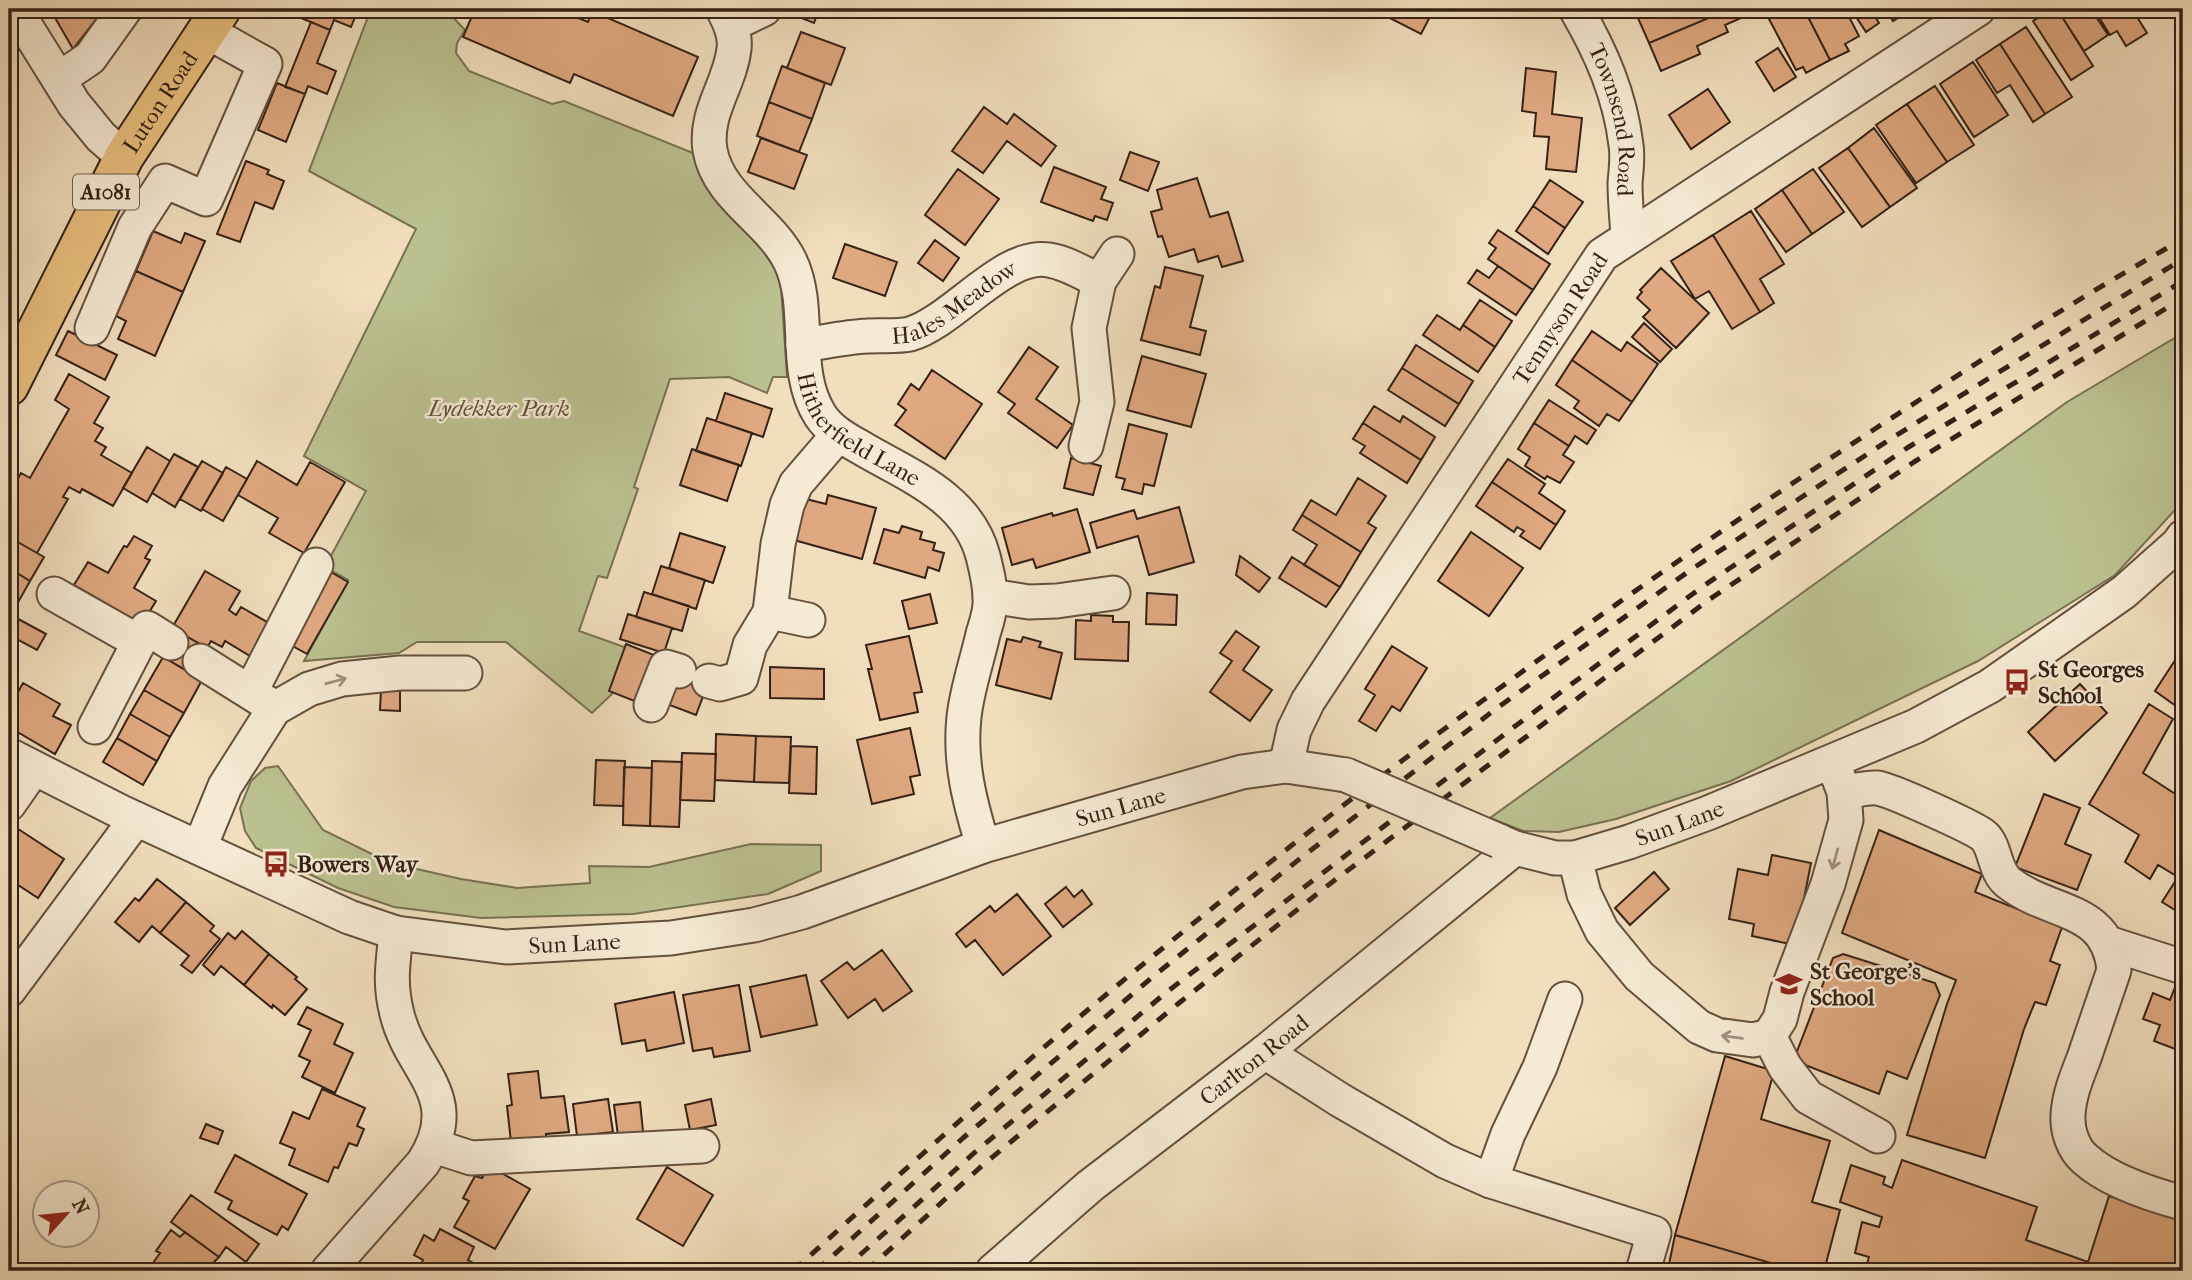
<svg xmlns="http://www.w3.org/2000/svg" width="2192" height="1280" font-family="'IM FELL French Canon',serif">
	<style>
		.green { fill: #bbc190; stroke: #787152; stroke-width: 2 }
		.building { fill: #dfa880; stroke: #352115; stroke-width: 2 }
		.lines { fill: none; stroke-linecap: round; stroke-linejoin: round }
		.minor-casing { stroke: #64503f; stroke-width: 37 }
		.major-casing { stroke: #352115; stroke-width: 42 }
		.minor { stroke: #f6ead4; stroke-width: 33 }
		.major { stroke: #e8bf7e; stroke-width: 38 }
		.rail { stroke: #352115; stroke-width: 5; stroke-dasharray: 12 12; stroke-linecap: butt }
		.minor-bridge-casing { stroke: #64503f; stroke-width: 37; stroke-linecap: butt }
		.minor-bridge { stroke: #f6ead4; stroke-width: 33 }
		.oneway { stroke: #9f907e }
		.labels { text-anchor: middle; stroke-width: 5; stroke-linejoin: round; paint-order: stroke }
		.shield { fill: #f6ead4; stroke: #6f5d4e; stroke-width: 2 }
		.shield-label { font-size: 21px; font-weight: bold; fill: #352115 }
		.street-label { font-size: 23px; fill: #352115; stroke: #f6ead4 }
		.park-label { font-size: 23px; font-style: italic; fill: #5d513a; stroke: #f6ead4 }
		.poi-label { font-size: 23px; font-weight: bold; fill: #352115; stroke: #f6ead4; text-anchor: start }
	</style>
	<rect width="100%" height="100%" fill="#f1debd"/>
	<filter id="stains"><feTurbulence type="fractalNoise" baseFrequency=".00286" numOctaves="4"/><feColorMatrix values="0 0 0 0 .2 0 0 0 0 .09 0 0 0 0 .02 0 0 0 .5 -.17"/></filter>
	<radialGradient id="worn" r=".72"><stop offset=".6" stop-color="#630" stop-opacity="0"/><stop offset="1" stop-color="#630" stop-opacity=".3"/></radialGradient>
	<path class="green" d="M371,9H445L465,30L457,43L456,53L469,71L552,104L564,101L693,153L709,190L753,236L776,270L781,286L787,377H773L767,393L729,377L670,379L634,487L638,489L607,578L598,576L579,631L630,649L612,694L592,713L506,642H417L399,653L304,661L348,580L327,568L326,565L366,491L304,456L416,229L309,171Z
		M2183,333V492L2175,510L2115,575L1978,661L1731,781L1616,819L1559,832L1523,831L1490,818L2067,402Z
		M278,766L323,830L390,863L461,879L517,888L590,883L589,866L649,867L751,844L821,845V871L768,894L633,914L481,918L394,907L338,888L256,848L245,831L240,808L251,781L265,768Z"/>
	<path class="building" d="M50,9H104L73,49Z
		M279,9H350L357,12L351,27L334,20L330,30Z
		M475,9H556L588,22L592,11L698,57L673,116L574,74L570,83L463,37Z
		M787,9H819L814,23L786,12Z
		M1382,9H1434L1421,34L1380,13Z
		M1634,9H1730L1649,43Z
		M1730,9H1748L1750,14L1725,25L1728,32L1697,46L1700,54L1661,71L1649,43Z
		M1775,9H1804L1830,60L1806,73L1803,67L1796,70L1769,19L1778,15Z
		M1804,9H1845L1859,36L1845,44L1849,51L1830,60Z
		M1851,9H1912L1893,21L1887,11L1876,18L1879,23L1866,32Z
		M2053,9H2057L2093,66L2071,80L2033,21Z
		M2057,9H2091L2108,35L2084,51Z
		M2094,9H2132L2147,33L2126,46L2117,31L2110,35Z
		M2132,9H2154L2138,18Z
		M311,22L330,30L317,63L336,71L327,94L308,86L305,94L285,87Z
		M2026,27L2072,97L2045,114L2000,44Z
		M801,32L845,48L831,85L787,68Z
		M2000,44L2045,114L2033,122L2010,85L1997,93L1976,60Z
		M1778,48L1796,77L1774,91L1756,62Z
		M1973,62L2008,115L1974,137L1940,84Z
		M782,66L825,83L812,119L769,102Z
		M1526,68L1556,72L1552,114L1582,118L1576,172L1546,169L1549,137L1534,136L1536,113L1522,111Z
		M277,83L305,94L286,142L258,130Z
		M1935,86L1974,145L1947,162L1907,104Z
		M1708,89L1730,122L1691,149L1669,115Z
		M769,102L812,119L799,152L757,136Z
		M1907,104L1947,162L1916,183L1876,125Z
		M984,107L1007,124L1014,114L1056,146L1041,166L1007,141L983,173L952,151Z
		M1874,128L1917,188L1890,207L1848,148Z
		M761,138L807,155L794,189L748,172Z
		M1848,148L1890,207L1862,227L1819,168Z
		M1130,152L1159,162L1148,191L1120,180Z
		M246,161L269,170L267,174L284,181L273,209L255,202L240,242L217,234Z
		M1054,167L1106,187L1101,199L1113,203L1107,220L1095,216L1093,221L1041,202Z
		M958,169L999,199L965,245L925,215Z
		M1813,169L1844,212L1812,234L1782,190Z
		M1197,178L1210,217L1228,212L1243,261L1222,267L1218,256L1198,262L1194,249L1169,257L1162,236L1158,237L1151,212L1162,209L1157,190Z
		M1550,180L1583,202L1565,228L1533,206Z
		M1782,190L1812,234L1786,252L1755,209Z
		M1533,206L1565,228L1548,254L1516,231Z
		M1751,211L1784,264L1760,279L1774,303L1760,312L1713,235Z
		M1498,230L1550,264L1533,290L1488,259L1496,248L1489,243Z
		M153,231L181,243L185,233L205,241L183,292L136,271Z
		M1713,235L1760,312L1732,329L1709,291L1695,299L1671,261Z
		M935,240L959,258L943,281L918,263Z
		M845,244L897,262L885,296L833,278Z
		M1498,266L1533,290L1516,315L1468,283L1477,270L1489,278Z
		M1165,267L1203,276L1190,327L1206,331L1200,355L1141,340L1155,286L1160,288Z
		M1661,268L1709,313L1676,348L1643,317L1650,310L1637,298L1642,292L1640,290Z
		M136,271L183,292L155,356L118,339L126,321L116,316Z
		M1480,300L1512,321L1495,347L1463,325Z
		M1437,315L1460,330L1463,325L1495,347L1478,372L1423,335Z
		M1644,323L1672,349L1660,362L1632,337Z
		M68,331L117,355L105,380L56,355Z
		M1592,331L1621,351L1627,342L1658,364L1632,402L1572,360Z
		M1416,345L1473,381L1459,404L1402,368Z
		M1029,347L1058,367L1036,399L1073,425L1057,448L1008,413L1015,404L998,392Z
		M1142,356L1206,374L1191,427L1127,410Z
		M1572,360L1632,402L1619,421L1607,414L1599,426L1574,408L1579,401L1556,385Z
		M1402,368L1459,404L1445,426L1388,390Z
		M932,370L982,404L945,459L895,425L906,410L898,404L911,384L919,390Z
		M69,374L109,397L94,423L103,428L95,441L106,447L101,455L132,473L113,506L82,489L80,493L69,487L63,497L68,499L37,553L9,537V495L21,473L30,478L69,409L55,400Z
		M725,393L772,409L763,437L716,421Z
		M1549,400L1596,430L1587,444L1575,436L1569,446L1534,423Z
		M1374,406L1400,422L1403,416L1435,437L1421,460L1363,423Z
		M707,418L752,433L741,466L696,451Z
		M1363,423L1421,460L1407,483L1360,453L1365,446L1353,439Z
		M1534,423L1569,446L1563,455L1574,462L1560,483L1547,476L1545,479L1525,466L1530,457L1518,449Z
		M1129,424L1167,434L1154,486L1144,484L1142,494L1122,489L1125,479L1116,477Z
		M147,447L170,461L147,502L123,488Z
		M692,449L739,465L727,501L680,485Z
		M174,454L198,467L175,507L152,493Z
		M1071,458L1101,466L1093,495L1064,488Z
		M1508,459L1545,484L1539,493L1565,511L1556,525L1492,482Z
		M202,461L223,473L201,511L180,499Z
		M257,461L297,485L310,462L345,482L304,553L269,533L278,518L238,495Z
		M226,467L247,479L223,521L202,509Z
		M1358,478L1386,496L1368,523L1376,528L1361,552L1302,515L1311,500L1336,515Z
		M1492,482L1556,525L1540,549L1520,536L1524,531L1517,527L1514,532L1476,506Z
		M828,495L876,508L862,559L794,540L806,499L826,504Z
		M1179,507L1194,562L1149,575L1138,536L1097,548L1090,523L1134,510L1137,519Z
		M1077,509L1090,552L1036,568L1033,559L1012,565L1002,528L1052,513L1053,516Z
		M1302,515L1361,552L1340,587L1304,565L1317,545L1293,530Z
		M902,526L922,532L920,539L935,543L933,550L944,553L939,571L928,567L925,578L874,563L884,529L899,533Z
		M1471,532L1523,568L1489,616L1438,581Z
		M680,533L725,547L713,583L669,568Z
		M134,536L152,546L145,558L150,560L134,588L156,601L142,624L74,585L88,562L108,573L124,546L127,547Z
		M9,537L44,557L30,581L9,568Z
		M1240,556L1270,578L1259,592L1236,575Z
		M1292,557L1340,587L1326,607L1279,578Z
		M661,566L705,580L696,609L652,594Z
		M9,568L30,581L16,606L9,602Z
		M324,568L348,582L307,654L282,640Z
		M205,571L240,591L229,610L236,615L241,607L274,626L255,659L225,641L222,647L211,641L207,648L172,628Z
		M644,592L689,606L682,631L636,617Z
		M1147,593L1177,595L1176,625L1146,624Z
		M930,594L937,623L909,629L902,601Z
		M9,614L46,634L37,650L9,635Z
		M628,614L672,628L664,653L620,639Z
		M1091,615L1113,616V622H1129L1128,661L1075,659L1076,620L1091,621Z
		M177,631L207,648L193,674L163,657Z
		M1236,631L1259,647L1243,670L1272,690L1250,721L1210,692L1232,661L1220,653Z
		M909,636L922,692L914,693L918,712L880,720L868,669H872L866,645Z
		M1023,637L1041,642L1039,647L1062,653L1051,699L996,685L1007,639L1021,642Z
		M626,644L654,655L637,702L609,691Z
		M1392,646L1427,668L1400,711L1392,706L1376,731L1359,721L1375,695L1365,689Z
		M2183,648V711L2155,691Z
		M163,657L202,680L184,713L144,690Z
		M681,664L711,675L696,715L667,704Z
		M770,667L824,669V699L770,698Z
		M23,683L60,704L53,716L71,725L55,754L9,727V708Z
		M2080,684L2107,713L2055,761L2028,732Z
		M144,690L184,713L170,737L130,714Z
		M381,690H400V711L380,710Z
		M2149,704L2173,719L2143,773L2183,799V880L2158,865L2150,879L2125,862L2139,835L2089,804Z
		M130,714L170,737L157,761L117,738Z
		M910,728L920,775L910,777L914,794L872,804L857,740Z
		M716,734L756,736L754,782L715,780Z
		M756,736L791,737L789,783L754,782Z
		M117,738L157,761L143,785L103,762Z
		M791,746L817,747L816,794L789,793Z
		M682,753L716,754L714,801L680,800Z
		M596,760L625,761L623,806L594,805Z
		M652,761L682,762L679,827L650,826Z
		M624,767L652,768L650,826L623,825Z
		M2044,794L2080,808L2065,844L2091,855L2077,890L2015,867Z
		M9,823L64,859L38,898L9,879Z
		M1879,830L1982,874L1975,892L2062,927L2050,961L2060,965L2046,1005L2035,1002L2024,1029L1985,1158L1907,1135L1947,1004L1956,980L1842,933Z
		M1772,855L1811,863L1795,945L1752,936L1754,924L1729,919L1738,869L1768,875Z
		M1654,872L1669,889L1630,925L1615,908Z
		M157,879L186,902L160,933L152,926L139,942L115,922L135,898L139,901Z
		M2176,880L2183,884V915L2162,902Z
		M1066,887L1074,897L1082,890L1092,904L1063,927L1045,904Z
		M1017,894L1051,936L1003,975L975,940L966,947L956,934L990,906L995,912Z
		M186,902L214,926L210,931L220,939L192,973L181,965L189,956L160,933Z
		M242,931L269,954L244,985L221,966L214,975L203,965L228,933L235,939Z
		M882,950L912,991L883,1011L875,999L848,1018L821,981L847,962L854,970Z
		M269,954L297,977L295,979L307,989L285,1015L273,1005L272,1008L244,985Z
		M1843,954L1935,983L1940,995L1907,1079L1887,1071L1879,1094L1800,1063L1796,1054L1833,958Z
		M2180,974L2183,975V1052L2154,1041L2160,1025L2143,1019L2153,993L2170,1000Z
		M806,975L817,1025L761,1037L750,987Z
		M739,985L750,1051L714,1057L712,1048L693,1051L683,995Z
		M674,992L684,1043L647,1051L645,1040L622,1044L615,1004Z
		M307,1007L343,1024L334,1044L353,1053L335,1093L302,1077L310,1061L299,1056L311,1030L298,1024Z
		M1725,1056L1774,1071L1761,1119L1830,1141L1812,1202L1840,1210L1824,1271H1798L1675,1235Z
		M538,1071L541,1098L564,1096L569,1132L546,1134V1138L511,1142L507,1106L512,1105L508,1074Z
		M322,1089L365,1108L357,1126L364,1129L357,1146L349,1143L338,1168L334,1167L328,1182L289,1165L295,1149L280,1143L293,1112L309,1119Z
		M608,1099L613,1132L577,1136L573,1104Z
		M711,1099L716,1125L690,1130L685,1105Z
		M640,1102L644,1141L619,1144L614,1105Z
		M206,1124L223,1131L218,1144L200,1138Z
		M235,1155L307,1194L288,1230L282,1226L277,1235L228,1209L232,1201L215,1192Z
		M1902,1160L2037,1207L2026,1240L2088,1262L2109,1196L2183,1219V1271H1865L1869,1257L1855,1253L1862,1222L1879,1227L1882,1217L1840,1202L1851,1165L1885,1177L1883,1184L1892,1188Z
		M489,1166L530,1189L495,1249L454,1227L469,1201L463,1198L475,1176L482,1178Z
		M667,1167L713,1195L683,1246L637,1219Z
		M191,1195L259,1244L246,1262L226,1247L219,1257L171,1222Z
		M440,1229L474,1247L468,1260L477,1265L473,1271H418L423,1260L414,1255L424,1235L434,1241Z
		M171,1230L180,1237L185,1232L219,1257L213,1263L224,1271H165L153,1263L160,1253L156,1251Z
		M1675,1235L1798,1271H1675L1668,1269Z"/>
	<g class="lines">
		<g class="minor-casing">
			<g id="minor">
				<path d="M15,9L74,104L101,137L124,157"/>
				<path id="s1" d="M723,9C729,21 736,35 734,49C730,84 704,113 710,150C718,197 770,220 790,261C813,309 791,369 820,415C831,432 848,440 865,450C912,477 968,499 983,556C987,572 991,588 990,603C990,613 986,624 983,634C977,661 967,689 964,717C959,762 970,803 983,846"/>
				<path id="s2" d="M1576,9C1601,52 1620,95 1626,145C1628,157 1626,171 1625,183C1625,201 1627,219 1628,237"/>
				<path d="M731,25L764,9"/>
				<path d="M59,79L90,58L125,9"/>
				<path d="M1099,281L1117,254"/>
				<path d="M92,328L135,227L165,181L206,199L265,64L206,31"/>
				<path id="s3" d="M803,345C824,342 846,337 867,336C880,335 897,337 910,334C954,321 1004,252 1049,260C1067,263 1083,273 1099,281L1089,328L1097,402L1086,446"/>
				<path d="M54,594L139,642L147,628L171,643"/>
				<path d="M990,596L1029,602L1057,601L1113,593"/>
				<path d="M770,612L808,620"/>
				<path d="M200,661L267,703"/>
				<path d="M709,681L720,684L741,678L750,645L770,612L778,544L787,505L796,484L838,435"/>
				<path d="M251,691L316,565"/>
				<path d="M651,705L666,667L679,671"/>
				<path d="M95,727L139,642"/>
				<path id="s4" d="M9,755L121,812L349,917L396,933L506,947L671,938L754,925L802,912L983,846L1242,772L1286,766L1346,775"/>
				<path id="s5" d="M1286,766L1294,730L1308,701L1602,255L1978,9"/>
				<path d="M1844,792C1854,791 1867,787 1877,788C1889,789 1975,828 1984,836C1996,847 1994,872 2009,883C2050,915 2108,906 2114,970C2104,999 2094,1029 2084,1058C2077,1076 2069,1095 2068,1115C2067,1130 2073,1149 2085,1159C2109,1181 2153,1195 2183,1203"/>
				<path d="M9,804L34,768"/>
				<path id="s6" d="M1499,841L1515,848L1555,858H1575L1629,842L1708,813L1916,726L1990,686L2124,592L2178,544L2183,537"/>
				<path d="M200,847L225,786L274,709L309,689L342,679L400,673H465"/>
				<path d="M1575,858L1584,894L1602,931L1639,976L1699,1027L1717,1035L1753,1040L1769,1036L1780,1019L1787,992L1828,884L1846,820L1844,792L1836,771"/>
				<path d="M2108,943L2183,967"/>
				<path d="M9,990L136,819"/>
				<path d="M1769,1036L1785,1067L1808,1097L1878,1136"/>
				<path d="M1265,1052L1340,1100L1445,1161L1491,1181L1654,1233L1643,1271"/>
				<path d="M434,1146L471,1158L702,1146"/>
				<path d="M1491,1181L1508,1134L1540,1067L1565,999"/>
				<path d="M328,1271L423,1163C466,1096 411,1072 397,1014C389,983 393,964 396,933"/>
				<path id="s7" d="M993,1271L1090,1186L1265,1052L1515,848"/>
			</g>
		</g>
		<g class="major-casing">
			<g id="major">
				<path id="s8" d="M9,386L124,157L221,9"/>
			</g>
		</g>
		<use href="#minor" class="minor"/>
		<use href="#major" class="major"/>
		<path class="rail" d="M793,1271C909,1166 1025,1060 1147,961C1356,790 1574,629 1799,479C1924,396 2052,313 2183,239
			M816,1271L963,1138L1155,975L1302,857L1497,708L1692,569L1895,436L2183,259
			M842,1271L974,1153L1168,991L1514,727L1702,587L1907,448L2183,281
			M866,1271L984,1164L1179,1003L1331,883L1710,599L1914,462L2183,298"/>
		<g class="minor-bridge-casing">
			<path id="minor-bridge" d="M1346,775L1499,841"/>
		</g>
		<use href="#minor-bridge" class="minor-bridge"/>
	</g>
	<defs><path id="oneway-shaft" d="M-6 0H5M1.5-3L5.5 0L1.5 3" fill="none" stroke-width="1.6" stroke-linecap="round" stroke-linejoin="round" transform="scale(1.75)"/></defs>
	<g class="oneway">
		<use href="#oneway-shaft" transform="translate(336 681) rotate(-15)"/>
		<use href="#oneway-shaft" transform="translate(1835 859) rotate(105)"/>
		<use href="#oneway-shaft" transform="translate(1732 1037) rotate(-172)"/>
	</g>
	<defs>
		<g id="bus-bare" transform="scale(2.1)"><path d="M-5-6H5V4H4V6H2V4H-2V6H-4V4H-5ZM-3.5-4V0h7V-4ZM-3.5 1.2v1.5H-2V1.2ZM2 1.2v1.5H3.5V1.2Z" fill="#8f2418" stroke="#f6ead4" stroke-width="2.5" paint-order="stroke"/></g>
		<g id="school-bare" transform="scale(2.1)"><path d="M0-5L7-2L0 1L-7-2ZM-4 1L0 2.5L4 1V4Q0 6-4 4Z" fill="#8f2418" stroke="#f6ead4" stroke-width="2.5" paint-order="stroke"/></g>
	</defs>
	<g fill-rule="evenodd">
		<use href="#bus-bare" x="2017" y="682"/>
		<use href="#bus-bare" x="276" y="864"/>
		<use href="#school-bare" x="1789" y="984"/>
	</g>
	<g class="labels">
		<rect class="shield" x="73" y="174.5" width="66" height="35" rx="5"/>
		<g class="shield-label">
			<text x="106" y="199">A1081</text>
		</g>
		<g class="street-label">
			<text dy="8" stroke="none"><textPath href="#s8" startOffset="322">Luton Road</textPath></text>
			<text dy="8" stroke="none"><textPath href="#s2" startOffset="119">Townsend Road</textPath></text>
			<text dy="8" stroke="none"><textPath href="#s3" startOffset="161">Hales Meadow</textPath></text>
			<text dy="8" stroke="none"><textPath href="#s5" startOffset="527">Tennyson Road</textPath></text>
			<text dy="8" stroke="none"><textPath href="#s1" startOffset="481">Hitherfield Lane</textPath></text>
			<text dy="8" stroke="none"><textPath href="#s4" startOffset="1172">Sun Lane</textPath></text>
			<text dy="8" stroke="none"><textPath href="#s6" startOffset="189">Sun Lane</textPath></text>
			<text dy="8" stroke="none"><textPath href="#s4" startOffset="606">Sun Lane</textPath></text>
			<text dy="8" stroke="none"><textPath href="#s7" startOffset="336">Carlton Road</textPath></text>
		</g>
		<g class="park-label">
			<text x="499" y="416">Lydekker Park</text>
		</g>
		<g class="poi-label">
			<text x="2038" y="677">St Georges<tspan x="2038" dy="26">School</tspan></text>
			<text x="297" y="872">Bowers Way</text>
			<text x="1810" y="979">St George's<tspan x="1810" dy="26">School</tspan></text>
		</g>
	</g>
	<rect width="2192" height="1280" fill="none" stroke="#f1debd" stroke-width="35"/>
	<rect x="10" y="10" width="2171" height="1259" fill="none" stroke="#352115" stroke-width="3.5"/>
	<rect x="18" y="18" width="2157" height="1245" fill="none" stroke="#352115" stroke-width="2"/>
	<g transform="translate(66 1214) rotate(63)"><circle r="33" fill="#f6ead4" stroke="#a99a88" stroke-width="2"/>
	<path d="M0-5L12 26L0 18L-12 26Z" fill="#8f2418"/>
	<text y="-10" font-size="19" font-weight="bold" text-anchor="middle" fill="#352115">N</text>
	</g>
	<rect width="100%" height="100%" filter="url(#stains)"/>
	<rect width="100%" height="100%" fill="url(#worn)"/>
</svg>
